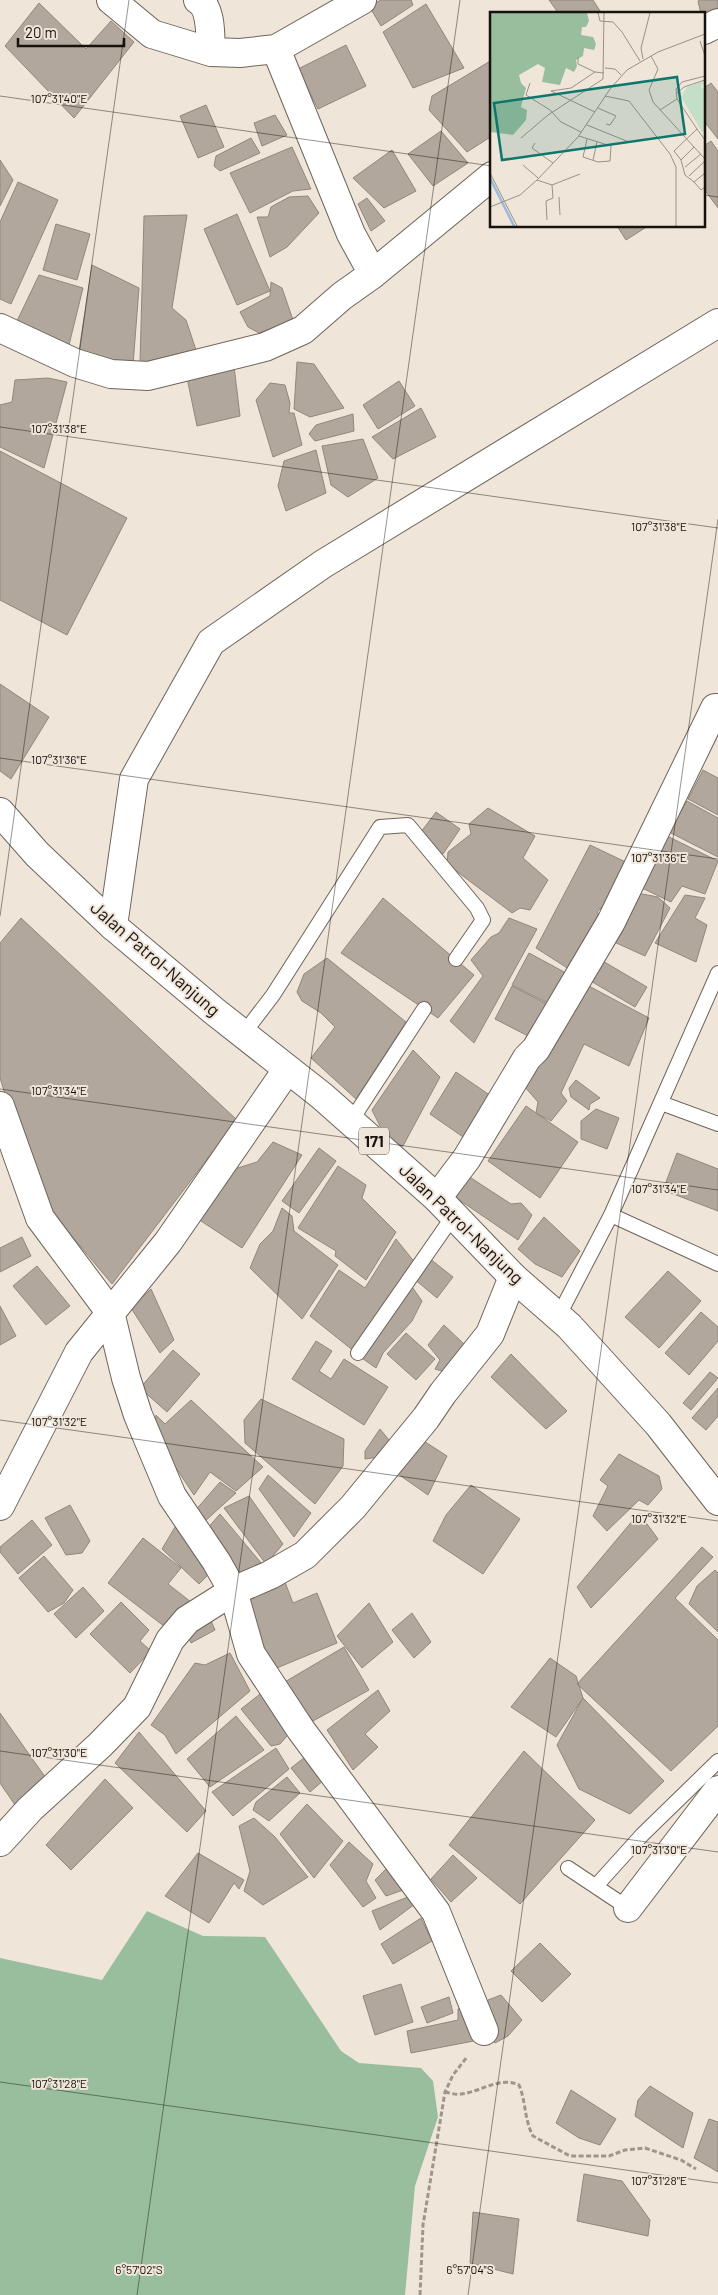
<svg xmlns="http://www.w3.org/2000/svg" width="718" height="2295" font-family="Barlow,sans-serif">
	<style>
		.forest { fill: #98be9e }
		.building { fill: #b1a79c; stroke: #91877d }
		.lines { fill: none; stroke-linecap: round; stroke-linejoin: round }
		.lane-casing { stroke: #6d645a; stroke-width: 16 }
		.street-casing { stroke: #6d645a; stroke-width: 30 }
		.primary-casing { stroke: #6d645a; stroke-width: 30 }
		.path { stroke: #9e968d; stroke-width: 3; stroke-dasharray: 5 2.5; stroke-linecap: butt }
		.lane { stroke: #fff; stroke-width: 14 }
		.street { stroke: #fff; stroke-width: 28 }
		.primary { stroke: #fff; stroke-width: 28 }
		.ticks { fill: none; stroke: #16130f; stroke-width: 1; stroke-opacity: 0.45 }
		.labels { text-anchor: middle; stroke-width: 4; stroke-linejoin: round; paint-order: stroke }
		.shield { fill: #f0e5d9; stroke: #57524c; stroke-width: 1 }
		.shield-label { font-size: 16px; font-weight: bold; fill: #16130f }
		.street-label { font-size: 18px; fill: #16130f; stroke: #f0e5d9 }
		.inset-river { fill: none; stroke: #9abadd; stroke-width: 2.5 }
		.inset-road { fill: none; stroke: #999188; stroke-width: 1 }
		.view { fill: #0f766e; fill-opacity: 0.15; stroke: #0f766e; stroke-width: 2.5 }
		.inset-edge { fill: none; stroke: #16130f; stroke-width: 2.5 }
		.ticks-label { font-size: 12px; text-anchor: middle; fill: #16130f; stroke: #f0e5d9; stroke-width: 4; stroke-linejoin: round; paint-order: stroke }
	</style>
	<rect width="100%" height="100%" fill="#f0e5d9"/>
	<path class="forest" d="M147,1911L203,1936L265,1937L341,2051L359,2063L421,2068L433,2081L438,2117L415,2186L405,2295H0V1958L102,1980Z"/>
	<path class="building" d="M381,0H411L413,5L381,26L369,6Z
		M549,0H593L602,14H559Z
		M700,0H718V8L704,16V14H701L698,1Z
		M39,3L86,49L111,21L134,42L74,118L5,46Z
		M426,4L464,68L413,88L383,32Z
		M346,45L366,86L318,109L298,69Z
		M492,60V136L467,152L429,110L432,96Z
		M711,83L718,92V139L704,121V88Z
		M206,105L224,147L198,158L180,116Z
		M275,115L287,135L262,146L254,123Z
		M441,131L468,163L433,186L408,154Z
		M251,138L260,153L220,171L214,166L216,156Z
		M711,141L718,151V208L704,189V146Z
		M292,147L311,189L293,191L250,213L230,173Z
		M392,150L416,191L384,208L353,178Z
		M0,160L13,180L0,206Z
		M18,182L58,200L11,304L0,299V222Z
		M308,196L319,213L287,247L270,257L257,217H268L271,207L289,197Z
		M367,198L385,221L371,231L358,204Z
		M237,214L270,291L237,305L204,229Z
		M187,215L172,308L186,320L196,350L140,363L144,216Z
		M56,224L90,234L77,280L43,270Z
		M617,226H648L626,240Z
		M92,265L139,288L133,365L78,358Z
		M39,275L83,288L68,349L17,321Z
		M271,282L282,288L293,320L259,333L248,327L240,312L270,296Z
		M297,362L314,364L344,408L310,417L294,409Z
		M234,366L240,416L197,426L186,373Z
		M48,378L67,382L44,468L0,447V405L12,402L15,380Z
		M399,381L415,406L378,429L363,405Z
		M270,383L285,385L290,403L289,413H294L302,445L273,457L256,400Z
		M421,408L436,437L393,459L372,437Z
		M353,414L354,431L315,441L309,434L316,425Z
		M363,439L378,478L348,497L331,485L322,446Z
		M316,450L326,493L286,511L278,486L284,461Z
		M0,451L127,518L67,635L0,600Z
		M0,684L49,717L11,779L0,771Z
		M703,770L718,778V815L688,799Z
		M687,801L718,818V857L669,832Z
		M488,808L535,836L523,858L548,880L530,910L520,908L512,913L447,864L448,852L471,834L469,824Z
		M436,812L460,829L443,854L418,836Z
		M665,835L718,861L705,894L682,886L671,902L642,888Z
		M590,845L634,866L617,899L607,896L606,903L597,912L605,921L572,971L536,948Z
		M637,893L658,897L670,908L645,956L612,941Z
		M685,895L705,898L695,918L707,925L696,962L655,943Z
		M383,898L474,975L438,1018L341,953Z
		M21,918L237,1120L112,1284L44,1203L31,1176L0,1078V943Z
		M509,918L537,929L474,1043L450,1021L483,976L471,960L491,937L499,933Z
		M529,953L566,973L550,1004L512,985Z
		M327,958L406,1022L356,1099L311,1058L335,1027L321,1013L302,1001L297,992L304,974Z
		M601,960L647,987L635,1007L589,980Z
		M585,984L649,1018L629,1066L584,1044L561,1093L567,1101L551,1121L536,1113L538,1102L524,1086Z
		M512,986L549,1005L532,1038L495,1019Z
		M413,1050L440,1077L403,1146L388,1142L372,1110Z
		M456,1072L494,1098L466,1139L430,1114Z
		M576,1080L600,1098L590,1104L589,1110L571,1097L569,1088Z
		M526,1106L578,1142L540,1198L488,1161Z
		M596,1109L619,1118L607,1149L581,1139V1121Z
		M273,1142L302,1155L242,1248L198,1219L228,1171L257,1162Z
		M319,1148L336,1161L299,1213L282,1201Z
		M677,1153L718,1169V1211L663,1190Z
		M338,1166L366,1185L362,1198L396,1232L366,1280L335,1256L336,1251L298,1228Z
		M468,1176L511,1204L521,1203L532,1215L518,1240L455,1197Z
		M282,1208L292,1216L294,1231L338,1265L302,1319L250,1268L260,1244L273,1231Z
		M544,1217L580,1251L562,1277L535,1264L518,1249Z
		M22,1237L31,1256L0,1272V1248Z
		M396,1239L416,1264L355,1352L310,1316L339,1270L365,1288Z
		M429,1258L453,1277L437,1298L413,1278Z
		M37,1266L70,1306L46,1325L13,1286Z
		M668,1271L701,1301L659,1348L625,1317Z
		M410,1284L422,1301L412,1321L383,1353L376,1368L359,1356Z
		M151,1289L174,1340L160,1353L131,1308Z
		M0,1306L16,1336L0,1345Z
		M701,1312L718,1327V1341L689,1375L665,1353Z
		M444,1325L466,1346L449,1373L435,1369L440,1360L428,1345Z
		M406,1333L435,1359L416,1380L387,1354Z
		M316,1341L332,1351L319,1371L331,1379L344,1359L388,1387L364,1425L292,1379Z
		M173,1350L200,1374L167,1412L140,1388Z
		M511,1354L567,1411L546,1429L491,1377Z
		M710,1372L718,1378L691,1410L683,1403Z
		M718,1388V1416L706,1430L692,1418Z
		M261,1399L344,1439L343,1466L315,1504L245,1443L244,1420Z
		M191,1400L263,1467L236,1491L210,1472L194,1495L154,1435L156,1415L165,1424Z
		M380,1429L389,1440L379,1457L365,1459V1451Z
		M419,1438L447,1456L428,1495L398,1474L407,1451Z
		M619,1454L659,1476L662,1489L648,1505L639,1500L607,1531L593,1516L608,1486L600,1480Z
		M268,1475L311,1513L294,1537L259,1489Z
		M220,1482L236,1493L203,1523L194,1512Z
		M471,1485L520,1519L483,1574L433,1541L446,1515Z
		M249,1496L283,1544L266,1564L224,1508Z
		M70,1505L90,1541L82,1553L66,1555L45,1518Z
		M639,1513L658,1539L591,1608L577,1587Z
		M220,1514L262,1564L248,1575L228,1572L205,1531Z
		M32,1520L52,1545L18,1574L0,1552V1547Z
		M175,1527L217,1566L199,1584L162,1549Z
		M143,1538L181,1568L168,1584L191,1602L169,1630L108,1583Z
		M702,1547L713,1557L675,1598L718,1640V1726L671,1771L577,1684Z
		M44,1556L73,1590L64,1603L48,1612L19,1578Z
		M715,1570L718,1573V1632L689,1604L697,1586Z
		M283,1577L293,1603L317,1593L337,1643L272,1670L241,1595Z
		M83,1587L104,1611L76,1638L54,1614Z
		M121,1602L149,1630L140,1641L151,1651L130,1673L90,1634Z
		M369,1603L393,1642L362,1668L337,1636Z
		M412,1613L431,1642L414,1658L392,1630Z
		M209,1616L215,1630L191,1643L184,1628Z
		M344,1647L369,1690L313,1721L283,1683Z
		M230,1653L250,1691L176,1754L165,1735L151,1725L195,1663L205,1665Z
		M550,1658L576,1676L583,1698L556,1737L511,1707Z
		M378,1690L390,1711L365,1734L378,1747L353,1770L327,1730Z
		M264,1691L293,1729L280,1744L271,1746L241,1709Z
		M583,1698L664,1781L630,1814L579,1789L557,1745Z
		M0,1713L48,1781L15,1805L0,1783Z
		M236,1716L264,1750L210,1787L187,1759Z
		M139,1732L206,1811L187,1832L115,1763Z
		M276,1748L289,1769L233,1816L212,1792Z
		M314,1750L332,1773L310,1792L291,1768Z
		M524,1751L595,1820L520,1904L449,1845Z
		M287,1777L300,1793L269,1821L253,1810L256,1802Z
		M105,1779L133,1808L71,1870L46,1845Z
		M307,1804L343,1841L314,1878L280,1834Z
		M254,1818L275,1837L308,1877L263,1905L244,1891L250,1871L239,1826Z
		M349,1842L373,1864L366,1881L376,1898L363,1907L330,1865Z
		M198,1853L244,1880L239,1889L234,1883L209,1923L165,1896Z
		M453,1855L477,1878L451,1902L431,1879Z
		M392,1863L409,1888L386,1896L375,1880Z
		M413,1895L415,1904L380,1930L372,1911Z
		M421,1918L432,1941L393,1964L381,1944Z
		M540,1943L571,1974L542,2002L511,1971Z
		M401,1984L413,2022L375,2035L363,1996Z
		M501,1995L522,2020L508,2036L495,2043L482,2011L488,2000Z
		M449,1997L453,2013L427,2023L421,2007Z
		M469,2004L479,2040L411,2053L407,2031L458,2020V2009Z
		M650,2086L693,2113L683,2148L635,2116L638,2100Z
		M571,2090L616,2119L600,2145L579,2138L556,2123Z
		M709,2119L718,2122V2172L694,2158Z
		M584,2174L622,2181L650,2220L648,2236L577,2221Z
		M473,2212L519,2219L513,2274L470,2263Z"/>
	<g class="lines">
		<g class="lane-casing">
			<path id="lane" d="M244,1033L273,995L380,827L408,825L477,908L483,920L456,959
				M661,1103L718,1124
				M351,1121L424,1009
				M611,1215L718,1264
				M559,1315L611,1215L718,973
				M358,1353L454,1215
				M568,1868L628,1908
				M596,1886L642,1835L718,1761"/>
		</g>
		<g class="street-casing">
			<path id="street" d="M111,0L152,34L211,52L240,53L276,49L362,0
				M198,0C212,8 210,37 211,52
				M704,30L718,23
				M276,49L351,234L373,274
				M0,328L75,363L111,374L148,376L265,347L303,330L342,296L373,274L492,176
				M113,926L134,779L211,642L323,564L718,323
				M0,1106L40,1218L110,1312L126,1378L138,1415L172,1496L216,1561L233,1591L251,1654L301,1730L436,1912L484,2031
				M437,1198L467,1158L527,1058L536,1049L611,922L715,708
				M0,1506L79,1352L168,1242L287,1070
				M0,1842L30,1809L100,1745L137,1707L170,1640L187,1620L233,1591L270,1575L305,1555L353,1507L426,1418L443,1393L490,1334L513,1277
				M628,1908L718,1790"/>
		</g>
		<g class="primary-casing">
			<path id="primary" d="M0,812L37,854L113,926L214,1011L322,1096L437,1198L513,1277L569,1326L658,1424L718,1501"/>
		</g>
		<path class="path" d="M445,2092C450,2093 456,2095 461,2094C481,2092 499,2076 519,2085C526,2101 524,2119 533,2136L570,2156H609L625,2150L645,2148L681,2160L696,2169
			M420,2295L423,2225L445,2092L453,2075L467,2057"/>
		<use href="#lane" class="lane"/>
		<use href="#street" class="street"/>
		<use href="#primary" class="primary"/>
	</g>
	<path class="ticks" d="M0,96L492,166M704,195L718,197M0,427L718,528M0,758L718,859M0,916L129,0M0,1089L718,1190M0,1420L718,1521M0,1751L718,1852M0,2082L718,2183M137,2295L460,0M468,2295L718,519"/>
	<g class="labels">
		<rect class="shield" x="359" y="1127.5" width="30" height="27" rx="4"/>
		<g class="shield-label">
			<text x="374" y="1147">171</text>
		</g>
		<g class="street-label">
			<text transform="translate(155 959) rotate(41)" y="6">Jalan Patrol-Nanjung</text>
			<text transform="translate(461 1224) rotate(44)" y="6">Jalan Patrol-Nanjung</text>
		</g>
	</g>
	<g transform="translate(490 12)">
		<rect width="215" height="215" fill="#f0e5d9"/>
		<path d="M215,69L211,75L215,78V118L212,120L191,85L197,75Z" fill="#c4dfc8"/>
		<path d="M0,1H97L99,9L96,15H92L91,23L103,25L106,32L104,38L94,36L93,44L86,48L87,54L84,60L76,56L70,73L52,70L55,56L48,52L29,63L31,71L36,76L31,95L37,98L36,108L23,123L0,120Z" fill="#98be9e"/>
		<path class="inset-river" d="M0,166L24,214"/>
		<path class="inset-road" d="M108,1L110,9L123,10L132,20L150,49M210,29L215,44M161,44L168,57L159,78L163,90L215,147M88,45V52L105,60M153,47L151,36L160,1M115,56L125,57L131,63M40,71L36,83L60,98L71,110L91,120M61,79L81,76L105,60L114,61M61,79L105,100M186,82L194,75L215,68M115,84L139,89L180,142L186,155V214M108,96L126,104L120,113L116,112M170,98L187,87M97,113L139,130M207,117L187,87L186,77L192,70L215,64M89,124L121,134L120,149L108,150L93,145L97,127M31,126L58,103L113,67L114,1M45,131L42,136L63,151M204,135L191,148L195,163L204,170L215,161M103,148L107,130M191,148L184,139L207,117L215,128M33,153L48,166M195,155L211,142M0,161L27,214M199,164L215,149M47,168L62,173L90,162M204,170L211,178L215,175M69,185L70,203M0,195L30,183L47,168L88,125L120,77L137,58L168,40L215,22M57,208L56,189L63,186L62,173"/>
		<path class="view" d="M187,65L195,122L12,148L4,91Z"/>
		<rect width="215" height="215" class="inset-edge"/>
	</g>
	<g class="ticks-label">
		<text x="59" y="103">107°31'40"E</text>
		<text x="59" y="433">107°31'38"E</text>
		<text x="659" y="531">107°31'38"E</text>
		<text x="59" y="764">107°31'36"E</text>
		<text x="659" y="862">107°31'36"E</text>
		<text x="59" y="1095">107°31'34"E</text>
		<text x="659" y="1193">107°31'34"E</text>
		<text x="59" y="1426">107°31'32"E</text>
		<text x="659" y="1523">107°31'32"E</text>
		<text x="59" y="1757">107°31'30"E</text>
		<text x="659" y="1854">107°31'30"E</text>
		<text x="59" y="2088">107°31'28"E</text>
		<text x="659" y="2185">107°31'28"E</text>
		<text x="139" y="2274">6°57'02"S</text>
		<text x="470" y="2274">6°57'04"S</text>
	</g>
	<path d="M18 38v8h106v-8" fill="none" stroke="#16130f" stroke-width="2.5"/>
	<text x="25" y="38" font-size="15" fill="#16130f" stroke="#f0e5d9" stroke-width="4" paint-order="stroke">20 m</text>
</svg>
